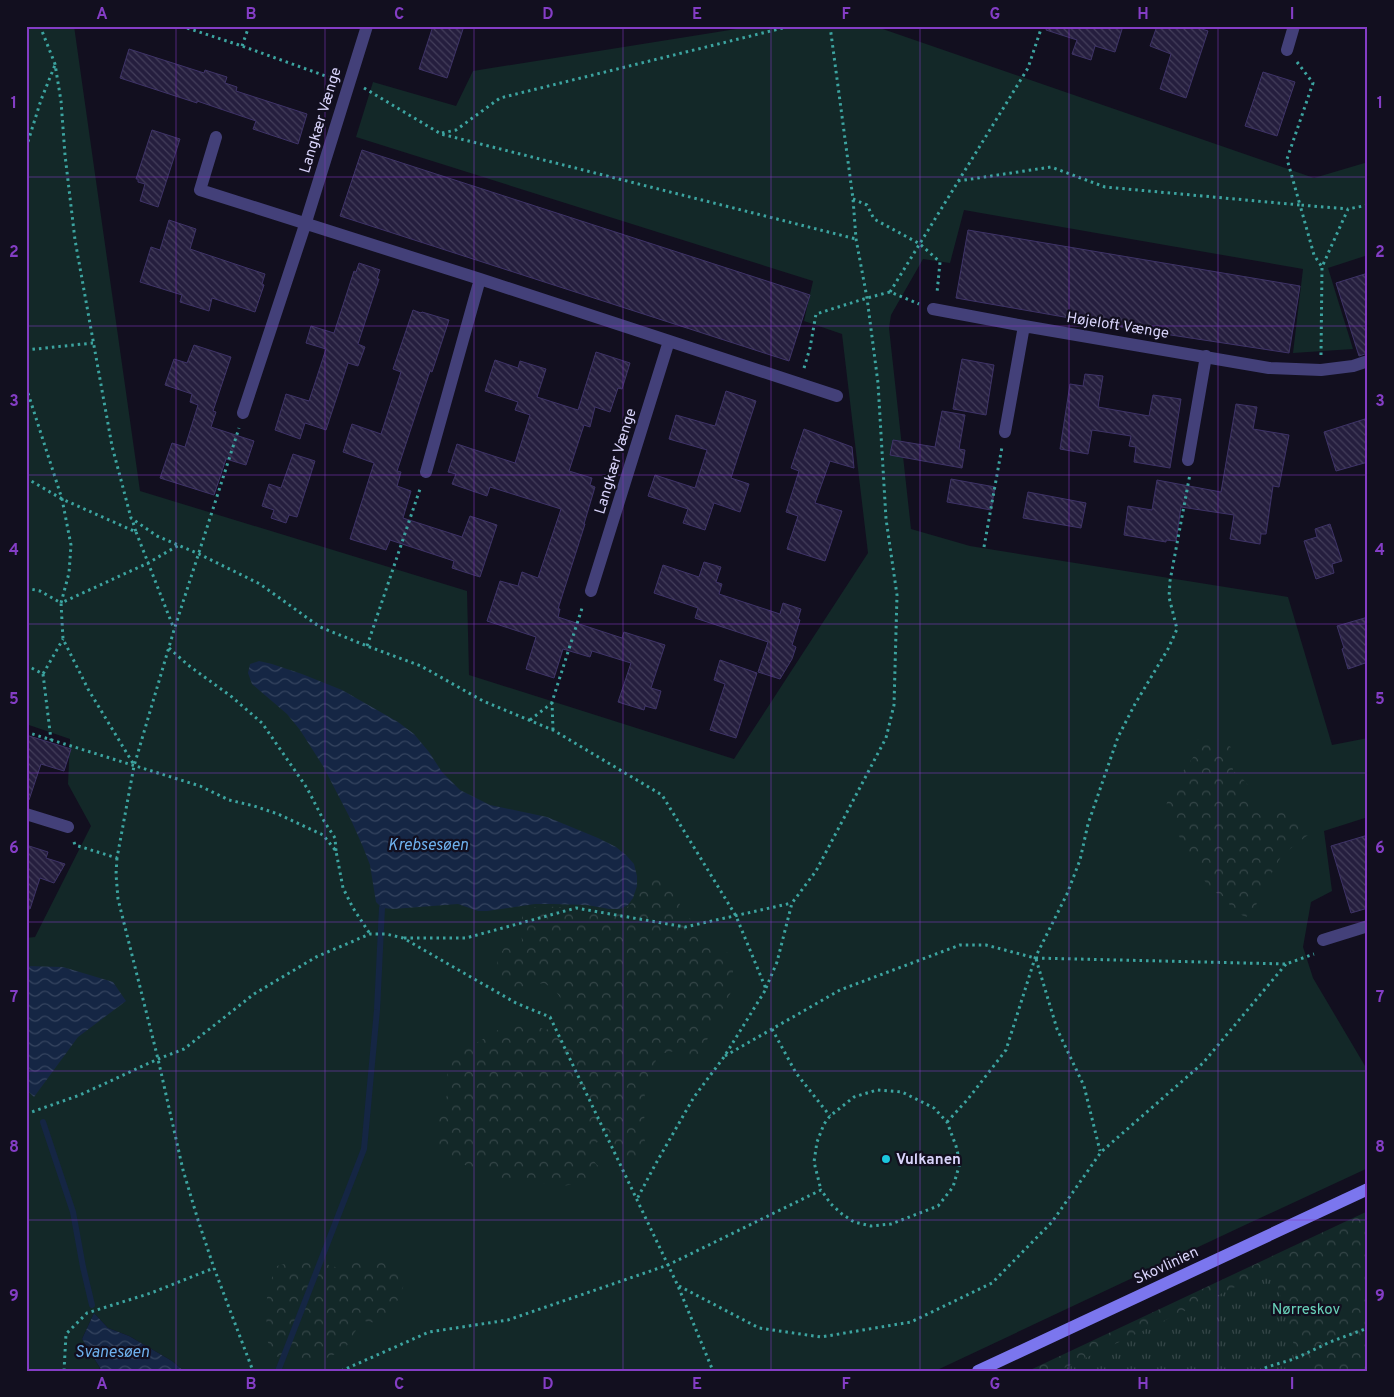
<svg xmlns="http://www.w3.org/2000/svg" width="1394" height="1397" font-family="Overpass,sans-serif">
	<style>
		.grass { fill: #132828 }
		.forest { fill: url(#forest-crowns) }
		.park { fill: url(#park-tufts) }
		.water { fill: url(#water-waves) }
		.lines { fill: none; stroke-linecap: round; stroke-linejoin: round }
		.stream { stroke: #152644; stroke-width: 6 }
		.building { fill: url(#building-back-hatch); stroke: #3e3367 }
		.path { stroke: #3ca4a0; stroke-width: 3; stroke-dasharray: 2.5 4; stroke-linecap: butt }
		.street { stroke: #434079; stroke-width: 12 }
		.secondary { stroke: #7b76ee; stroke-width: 12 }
		.grid { fill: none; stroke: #843dc5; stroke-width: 1; stroke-opacity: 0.55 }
		.poi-dot { fill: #1bc6dd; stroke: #120f1f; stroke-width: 2 }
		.labels { text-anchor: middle; stroke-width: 4.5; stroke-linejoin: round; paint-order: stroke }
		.street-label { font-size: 15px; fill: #d8d3fa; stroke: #120f1f }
		.poi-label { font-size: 15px; font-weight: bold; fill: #d8d3fa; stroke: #120f1f; text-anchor: start }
		.park-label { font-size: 15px; fill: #68d0b8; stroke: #120f1f }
		.water-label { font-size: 16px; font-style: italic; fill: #6eb0ed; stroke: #120f1f }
		.neatline { fill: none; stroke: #843dc5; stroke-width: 2 }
		.grid-label { font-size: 16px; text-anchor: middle; font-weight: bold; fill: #843dc5 }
	</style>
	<defs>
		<pattern id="forest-crowns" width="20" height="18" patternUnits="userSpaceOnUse" patternTransform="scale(1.25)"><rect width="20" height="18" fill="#132828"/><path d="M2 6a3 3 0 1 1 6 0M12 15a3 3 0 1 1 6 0" fill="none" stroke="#354648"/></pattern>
		<pattern id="park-tufts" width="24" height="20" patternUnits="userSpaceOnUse" patternTransform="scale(1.25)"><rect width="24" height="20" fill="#132828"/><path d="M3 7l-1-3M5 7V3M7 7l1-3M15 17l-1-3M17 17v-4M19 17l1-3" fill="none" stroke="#354648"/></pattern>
		<pattern id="water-waves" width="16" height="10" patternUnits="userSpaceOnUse" patternTransform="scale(1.25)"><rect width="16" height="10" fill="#152644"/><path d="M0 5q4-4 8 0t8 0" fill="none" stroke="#364560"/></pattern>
		<pattern id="building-back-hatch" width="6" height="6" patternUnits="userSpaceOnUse" patternTransform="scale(1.25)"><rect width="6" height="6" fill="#251e3e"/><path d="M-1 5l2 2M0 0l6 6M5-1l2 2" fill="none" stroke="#443e5b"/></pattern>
	</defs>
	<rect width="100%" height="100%" fill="#120f1f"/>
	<path class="grass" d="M26,26H74L140,491L467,591L469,675L734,759L868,553L842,334L804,321L813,281L356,137L373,82L456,106L473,71L755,26H874L1314,178L1368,162V255L1328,268L1353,349L1293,353L1303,269L964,210L950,263L923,259L891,315L889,328L911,529L970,546L1288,597L1332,745L1368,738V817L1324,831L1332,891L1311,902L1303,947L1313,978L1368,1071V1168L1245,1225L935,1371H184L172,1361L129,1336L108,1328L94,1313L82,1339L100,1368L98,1371H26V938L35,937L91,826L68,784L70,739L26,724Z"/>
	<path class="forest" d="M1198,739L1220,741L1231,747L1233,771L1241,777L1248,785L1245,800L1261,816L1275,814L1286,810L1296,816L1306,823L1308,835L1282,855L1260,894L1254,911L1246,917L1233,911L1226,898L1211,890L1189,858L1166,807L1170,789L1194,756Z
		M660,878L676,891L682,913L695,922L709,941L726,951L733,961V988L701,1052L690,1059L675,1051L659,1054L644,1086L646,1110L642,1128L647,1150L639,1159L626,1158L604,1138L593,1145L588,1154L598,1166L597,1178L564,1186L501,1178L465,1165L438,1146V1117L450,1088L445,1062L508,1024L523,1023L536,1026L546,1030L563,1021C564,1001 562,994 544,983L514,988L503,983L496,972L498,959L505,946L522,941C521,930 519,917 527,908C559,904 590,910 622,912L635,900L641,885Z
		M1368,1211V1371H1028Z
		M377,1256L401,1271L405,1281C400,1296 392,1320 374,1322C371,1323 365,1321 362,1320L345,1349L321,1361L294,1360L274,1356L267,1340L266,1309L268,1287L277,1266L292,1262L314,1260L338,1268Z"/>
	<path class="park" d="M1273,1269L1301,1371H1058Z"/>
	<path class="water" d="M259,661L272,664L302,674L342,690L398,722L414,734L429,752L442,772L460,790L490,805L547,817L598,838L616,847L626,855L634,864L637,876V886L633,898L628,905L620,909H609L587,905L552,904H535L487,911H478L458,904L393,909L382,908L376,902L370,865L363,847L351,820L323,766L300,730L287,714L252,684L248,673L250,664Z
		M26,966L63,967L113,982L126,1001L78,1037L34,1097L26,1089Z
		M94,1313L108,1328L129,1336L172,1361L184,1371H102L82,1339Z"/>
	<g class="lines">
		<path class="stream" d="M43,1122L73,1212L83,1267L92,1305
			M278,1371L364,1149L377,1010L382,908"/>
	</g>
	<path class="building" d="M433,26H464L447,78L419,69Z
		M1047,26H1123L1115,52L1095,46L1091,60L1072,54L1077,40L1046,30Z
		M1157,26H1193L1208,31L1186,98L1160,89L1171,54L1150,46Z
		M129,49L204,73L205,70L227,77L225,83L237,87L236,91L307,114L298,144L253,129L256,121L197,101V103L120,78Z
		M1263,72L1295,82L1277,136L1245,126Z
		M152,130L180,139L158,207L140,201L145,184L138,182V179H136Z
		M362,150L810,295L789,361L340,216Z
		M169,220L196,229L190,249L265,274L262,284L264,285L255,312L212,298L209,311L180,302L182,295L140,282L151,247L160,250Z
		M968,230L1300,286L1289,353L1138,330L956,298Z
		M359,263L380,270L377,279H379L358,344L365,347L358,366L348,363L326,430L305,423L300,439L275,430L286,394L309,401L326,349L306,343L311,326L334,333L354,271L356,272Z
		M1368,273V353L1359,356L1336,283Z
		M413,310L421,313L422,312L449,320L432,372L430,371L397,471L401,472L397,486L411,491L403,518L462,537L470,516L497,525L480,577L452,568L454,561L390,540L386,550L350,539L374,463L343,452L352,424L381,434L401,372L393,369Z
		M194,345L231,357L213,411L216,412L211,427L254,441L246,465L226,459L214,495L160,478L172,443L185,447L198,405L190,402L192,394L165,385L174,359L187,363Z
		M596,352L630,363L622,389L618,388L610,412L595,407L590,427L584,425L569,471L592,478L590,485L595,487L584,524H585L558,609H560L558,617L622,638L624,632L665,645L651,688L661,691L656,709L645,706L644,710L618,702L631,663L592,651L590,657L563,649L554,678L526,669L536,637L487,621L500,581L518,586L522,572L538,578L561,509L490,487L487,496L452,484L456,474L448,472L457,444L515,463L530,415L515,410L518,402L485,391L495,360L518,368L520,361L546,369L537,397L578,410Z
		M962,359L994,365L986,415L953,409Z
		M1085,374L1103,376L1098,407L1149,416L1153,395L1181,399L1170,468L1134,462L1136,447L1129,446L1131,436L1092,430L1088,454L1060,449L1070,384L1083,386Z
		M726,391L756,401L731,478L749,484L740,512L714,503L705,530L683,523L688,509L648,496L655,475L695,488L707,450L669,439L676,415L715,426Z
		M1236,404L1257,407L1253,429L1289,435L1279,487L1273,486L1266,534H1261L1260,544L1230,539L1234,515L1181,507L1176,541L1166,540V542L1124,535L1128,506L1152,510L1157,480L1221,492Z
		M942,411L965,415L959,449L965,450L962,468L890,455L893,440L935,447Z
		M1368,418V462L1336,471L1324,432Z
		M804,429L852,447L854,468L830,461L815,503L842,511L825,561L787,549L798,516L786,512L799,471L791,468Z
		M293,454L315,461L297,517L289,515L286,523L271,518L274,510L262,506L269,484L281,488Z
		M951,479L995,487L991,510L947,502Z
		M1028,492L1086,503L1081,528L1023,518Z
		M1330,524L1342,561L1332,564L1334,573L1316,579L1304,541L1317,537L1315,529Z
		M704,562L721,567L716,582L722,584L719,594L780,614L783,603L801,609L798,619L800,620L792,645L796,647L792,659L780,679L758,672L768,642L695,618L698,608L654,593L663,565L699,577Z
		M1368,617V662L1348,669L1342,649L1344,648L1337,626Z
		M720,660L757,673L736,738L710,730L725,684L714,680Z
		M26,735L71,749L64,771L41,764L29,800L26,799Z
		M1368,835V908L1351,913L1331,846Z
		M26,845L48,852L46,858L65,864L54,883L40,878L30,909L26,908Z"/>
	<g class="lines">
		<path class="path" d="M40,26L55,64L61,101L65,155L75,240L112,446L131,518L157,536L199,554L260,584L320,627L367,646L421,666L483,701L553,730L662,795L736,916L766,989L724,1057L694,1097L655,1165L637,1199
			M181,26L242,46L334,79
			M242,46L249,26
			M1297,62L1313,83L1287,159L1300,205L1348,209
			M364,88L441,134L856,239
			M442,133L456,130L500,98L791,26
			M26,148L41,100L55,65
			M958,181L1051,167L1105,187L1300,205L1314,255L1322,267
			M853,199L867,205L874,219L920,244L940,262L937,293
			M890,292L1028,68L1042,26
			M26,350L93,343
			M1321,355L1322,267L1348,209L1368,205
			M804,368L810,348L816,314L867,298L890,292L919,304
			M26,387L62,499L71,545L69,573L61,603L148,563L179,545
			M26,478L62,499L136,532L132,519
			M136,532L174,629
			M984,547L1002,447
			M26,588L40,591L61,603L63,639L88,689L134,765
			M367,646L421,486
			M169,648L188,665L232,697L262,723L307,788L324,821L335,838L336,851
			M26,665L43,674L63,639
			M43,674L51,740
			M530,720L552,703
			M553,730L552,702L583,605
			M26,732L200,786L229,800L254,806L278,814L323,835L336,851L343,888L353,908L370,934
			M74,842L75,845L117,858L134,766L174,630L239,428
			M117,858L116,874L118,899L158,1059L183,1170L198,1220L214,1268L253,1371
			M404,938H466L576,908L685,927L792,903
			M1036,959L1057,1029L1084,1086L1100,1151
			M766,988L777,962L792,903L816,871L886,738L894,705L897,595L886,519L878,383L867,298L856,239L853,199L830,26
			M772,1029L796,1073L830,1116
			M725,1056L840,990L960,945H986L1035,958L1286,964L1314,954
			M26,1114L80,1095L158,1059L184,1049L254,994L316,957L370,934H386L403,938L516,1003L550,1017L678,1286L713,1371
			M947,1122L968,1099L1006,1050L1035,958L1067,894L1080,860L1088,824L1118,737L1135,704L1168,649L1177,629L1169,597L1170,581L1190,474
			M679,1286L759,1328L821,1337L911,1322L992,1283L1052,1222L1101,1152L1203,1063L1286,964
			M64,1371L66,1334L87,1313L151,1293L214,1268
			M341,1371L429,1332L508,1320L668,1265L821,1190L831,1204L842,1214L854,1222L871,1226L891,1224L938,1206L953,1187L960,1163L956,1146L947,1122L934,1108L902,1092L877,1090L854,1097L830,1116L824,1124L817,1142L814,1162L821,1190
			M1259,1371L1267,1367L1294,1359L1330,1342L1368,1328"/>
		<path class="street" d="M1287,50L1294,26
			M216,137L200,190L480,279L837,396
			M933,309L1024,326L1269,368L1321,370L1353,366L1368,361
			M243,413L305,225L367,26
			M1005,432L1024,326
			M1188,460L1206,356
			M426,472L480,279
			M591,591L669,341
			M26,814L68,827
			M1323,940L1368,926"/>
		<path class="secondary" d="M978,1371L1368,1189"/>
	</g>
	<path class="grid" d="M176,26V1371M325,26V1371M474,26V1371M623,26V1371M771,26V1371M920,26V1371M1069,26V1371M1218,26V1371M26,177H1368M26,326H1368M26,475H1368M26,624H1368M26,773H1368M26,922H1368M26,1071H1368M26,1220H1368"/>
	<circle class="poi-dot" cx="886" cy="1159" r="5"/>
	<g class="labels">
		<g class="street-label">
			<text transform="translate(320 120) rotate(-73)" y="5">Langkær Vænge</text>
			<text transform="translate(1118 325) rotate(9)" y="5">Højeloft Vænge</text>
			<text transform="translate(615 461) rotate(-73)" y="5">Langkær Vænge</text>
			<text transform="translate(1166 1265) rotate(-25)" y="5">Skovlinien</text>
		</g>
		<g class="poi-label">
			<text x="896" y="1164">Vulkanen</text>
		</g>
		<g class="park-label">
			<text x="1306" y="1314">Nørreskov</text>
		</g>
		<g class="water-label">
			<text x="428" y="850">Krebsesøen</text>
			<text x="112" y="1357">Svanesøen</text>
		</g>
	</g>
	<rect width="1394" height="1397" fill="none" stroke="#120f1f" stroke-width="55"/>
	<rect x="28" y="28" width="1338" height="1342" class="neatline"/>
	<g class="grid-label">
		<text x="102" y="19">A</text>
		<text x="251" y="19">B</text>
		<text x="399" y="19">C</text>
		<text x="548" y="19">D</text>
		<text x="697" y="19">E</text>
		<text x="846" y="19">F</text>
		<text x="995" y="19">G</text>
		<text x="1143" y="19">H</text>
		<text x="1292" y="19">I</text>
		<text x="14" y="108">1</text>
		<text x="1380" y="108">1</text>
		<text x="14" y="257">2</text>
		<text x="1380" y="257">2</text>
		<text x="14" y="406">3</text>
		<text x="1380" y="406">3</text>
		<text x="14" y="555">4</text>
		<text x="1380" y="555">4</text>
		<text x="14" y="704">5</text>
		<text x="1380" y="704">5</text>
		<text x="14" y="853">6</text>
		<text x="1380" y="853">6</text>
		<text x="14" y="1002">7</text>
		<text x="1380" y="1002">7</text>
		<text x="14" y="1152">8</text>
		<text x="1380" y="1152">8</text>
		<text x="14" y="1301">9</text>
		<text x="1380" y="1301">9</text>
		<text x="102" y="1389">A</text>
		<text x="251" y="1389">B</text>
		<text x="399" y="1389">C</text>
		<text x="548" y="1389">D</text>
		<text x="697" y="1389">E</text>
		<text x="846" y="1389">F</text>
		<text x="995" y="1389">G</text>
		<text x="1143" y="1389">H</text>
		<text x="1292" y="1389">I</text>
	</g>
</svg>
